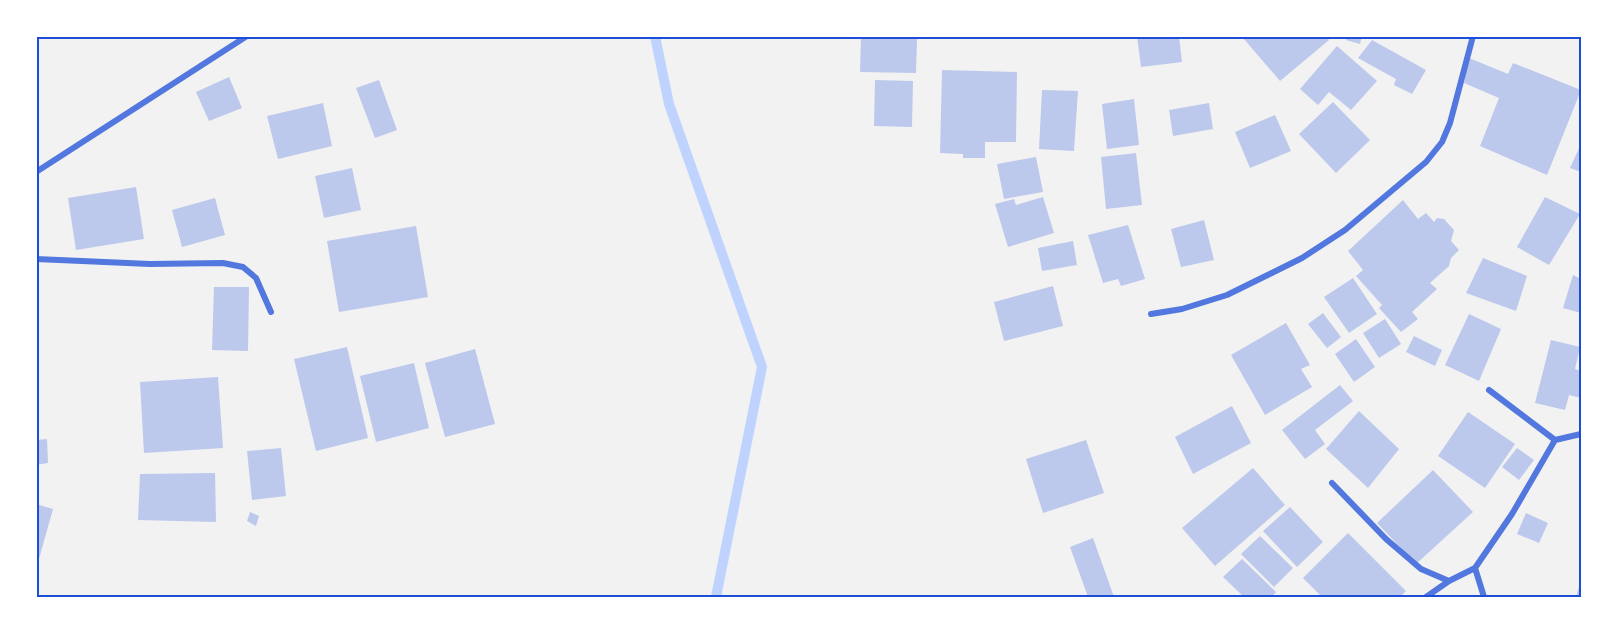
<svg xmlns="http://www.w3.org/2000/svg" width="1617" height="633" font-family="'DejaVu Sans',sans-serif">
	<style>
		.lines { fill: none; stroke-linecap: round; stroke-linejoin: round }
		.stream { stroke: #bfd3fe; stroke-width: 10 }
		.building { fill: #bdc9ec }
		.minor { stroke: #5277de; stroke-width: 6 }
		.neatline { fill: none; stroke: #1d4ed8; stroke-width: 2 }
	</style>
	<rect width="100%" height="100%" fill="#f2f2f2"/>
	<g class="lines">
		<path class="stream" d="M655,36L669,104L762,367L716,597"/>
	</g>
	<path class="building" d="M1137,36H1179L1182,62L1141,67Z
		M1248,36H1325L1329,40L1280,81L1244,39Z
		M1347,36H1362L1360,44L1346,40Z
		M861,38L917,39L916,73L860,72Z
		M1372,40L1426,70L1412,94L1394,85L1396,79L1358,58Z
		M1337,46L1377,81L1351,110L1329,92L1318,105L1300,89Z
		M1469,58L1508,74L1513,63L1581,90L1547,175L1480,146L1499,98L1464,83Z
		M942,70L1017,72L1016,142H985V158H963V154L940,153Z
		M229,77L242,108L209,121L196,92Z
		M379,80L397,130L375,138L356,88Z
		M875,80L913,81L912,127L874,126Z
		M1042,90L1078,91L1074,151L1039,149Z
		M1134,99L1139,145L1107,149L1102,104Z
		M1333,102L1370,140L1336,173L1299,134Z
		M323,103L332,146L278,159L267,116Z
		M1209,103L1213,129L1173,136L1169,110Z
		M1275,115L1291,151L1250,168L1235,132Z
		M1581,144V172L1570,168Z
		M1136,153L1142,205L1106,209L1101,157Z
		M1036,157L1043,192L1004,199L997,164Z
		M352,168L361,210L324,218L315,176Z
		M136,187L144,239L76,250L68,198Z
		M1043,197L1054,233L1008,247L995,204L1014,199L1016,205Z
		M1545,197L1580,214L1549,265L1517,247Z
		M215,198L225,235L182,247L172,210Z
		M1403,200L1418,219L1426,213L1434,222L1437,218L1444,219L1454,230L1451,241L1459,250L1451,258L1449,266L1430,283L1437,289L1412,312L1418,319L1401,332L1379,308L1382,305L1356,276L1363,270L1348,251Z
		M1204,220L1214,260L1181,267L1171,229Z
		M1128,225L1145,279L1121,286L1118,279L1103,283L1088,235Z
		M416,226L428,297L339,312L327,241Z
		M1073,241L1077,265L1042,271L1038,248Z
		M1483,258L1527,276L1516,311L1466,293Z
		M1573,275L1581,279V313L1563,308Z
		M1353,278L1377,314L1349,333L1324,297Z
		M1053,286L1063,326L1004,341L994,302Z
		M214,287H249L248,351L212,350Z
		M1323,313L1341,337L1327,348L1308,324Z
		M1469,314L1501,329L1479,381L1445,365Z
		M1385,319L1401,344L1379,358L1363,333Z
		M1286,323L1310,365L1301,369L1312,387L1265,415L1231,355Z
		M1414,336L1442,350L1435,366L1406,352Z
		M1356,339L1375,367L1354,382L1335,354Z
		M1551,340L1580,347L1575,369L1581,371V398L1569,395L1565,410L1535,403Z
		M347,347L368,438L316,451L294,359Z
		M475,349L495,424L445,437L425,363Z
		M414,363L429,428L376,442L360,376Z
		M218,377L223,448L144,453L140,382Z
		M1340,385L1353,401L1315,430L1325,444L1305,459L1282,430Z
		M1232,406L1251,443L1193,474L1175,437Z
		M1359,411L1399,449L1368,488L1326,449Z
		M1468,412L1515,444L1485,488L1438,456Z
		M47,439L48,463L36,465V440Z
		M1086,440L1104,493L1043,513L1026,459Z
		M281,448L286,496L252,500L247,451Z
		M1517,448L1534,460L1519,480L1502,467Z
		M1253,468L1285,505L1215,566L1182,528Z
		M1433,470L1473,512L1416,564L1377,523Z
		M215,473L216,522L138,520L140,474Z
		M36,504L53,509L37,566L36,565Z
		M1290,507L1323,542L1297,567L1263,531Z
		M250,512L259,516L256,526L247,521Z
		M1526,513L1548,523L1539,543L1517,534Z
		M1348,533L1406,591L1400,597H1322L1303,578Z
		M1260,536L1293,568L1274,587L1241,554Z
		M1093,538L1114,597H1088L1070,547Z
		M1242,559L1276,592L1272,597H1244L1223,577Z
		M1580,583L1581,597H1576Z"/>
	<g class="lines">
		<path class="minor" d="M36,172L247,36
			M36,259L150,264L223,263L243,267L256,278L271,312
			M1151,314L1182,309L1227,295L1302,258L1345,230L1426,162L1442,142L1450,123L1473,36
			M1489,390L1555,440
			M1332,483L1386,539L1421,569L1449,581
			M1426,597L1449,581L1475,568
			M1484,597L1475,568L1512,514L1555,440L1581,434"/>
	</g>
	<rect width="1617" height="633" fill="none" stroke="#ffffff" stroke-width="75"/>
	<rect x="38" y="38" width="1542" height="558" class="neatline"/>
</svg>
